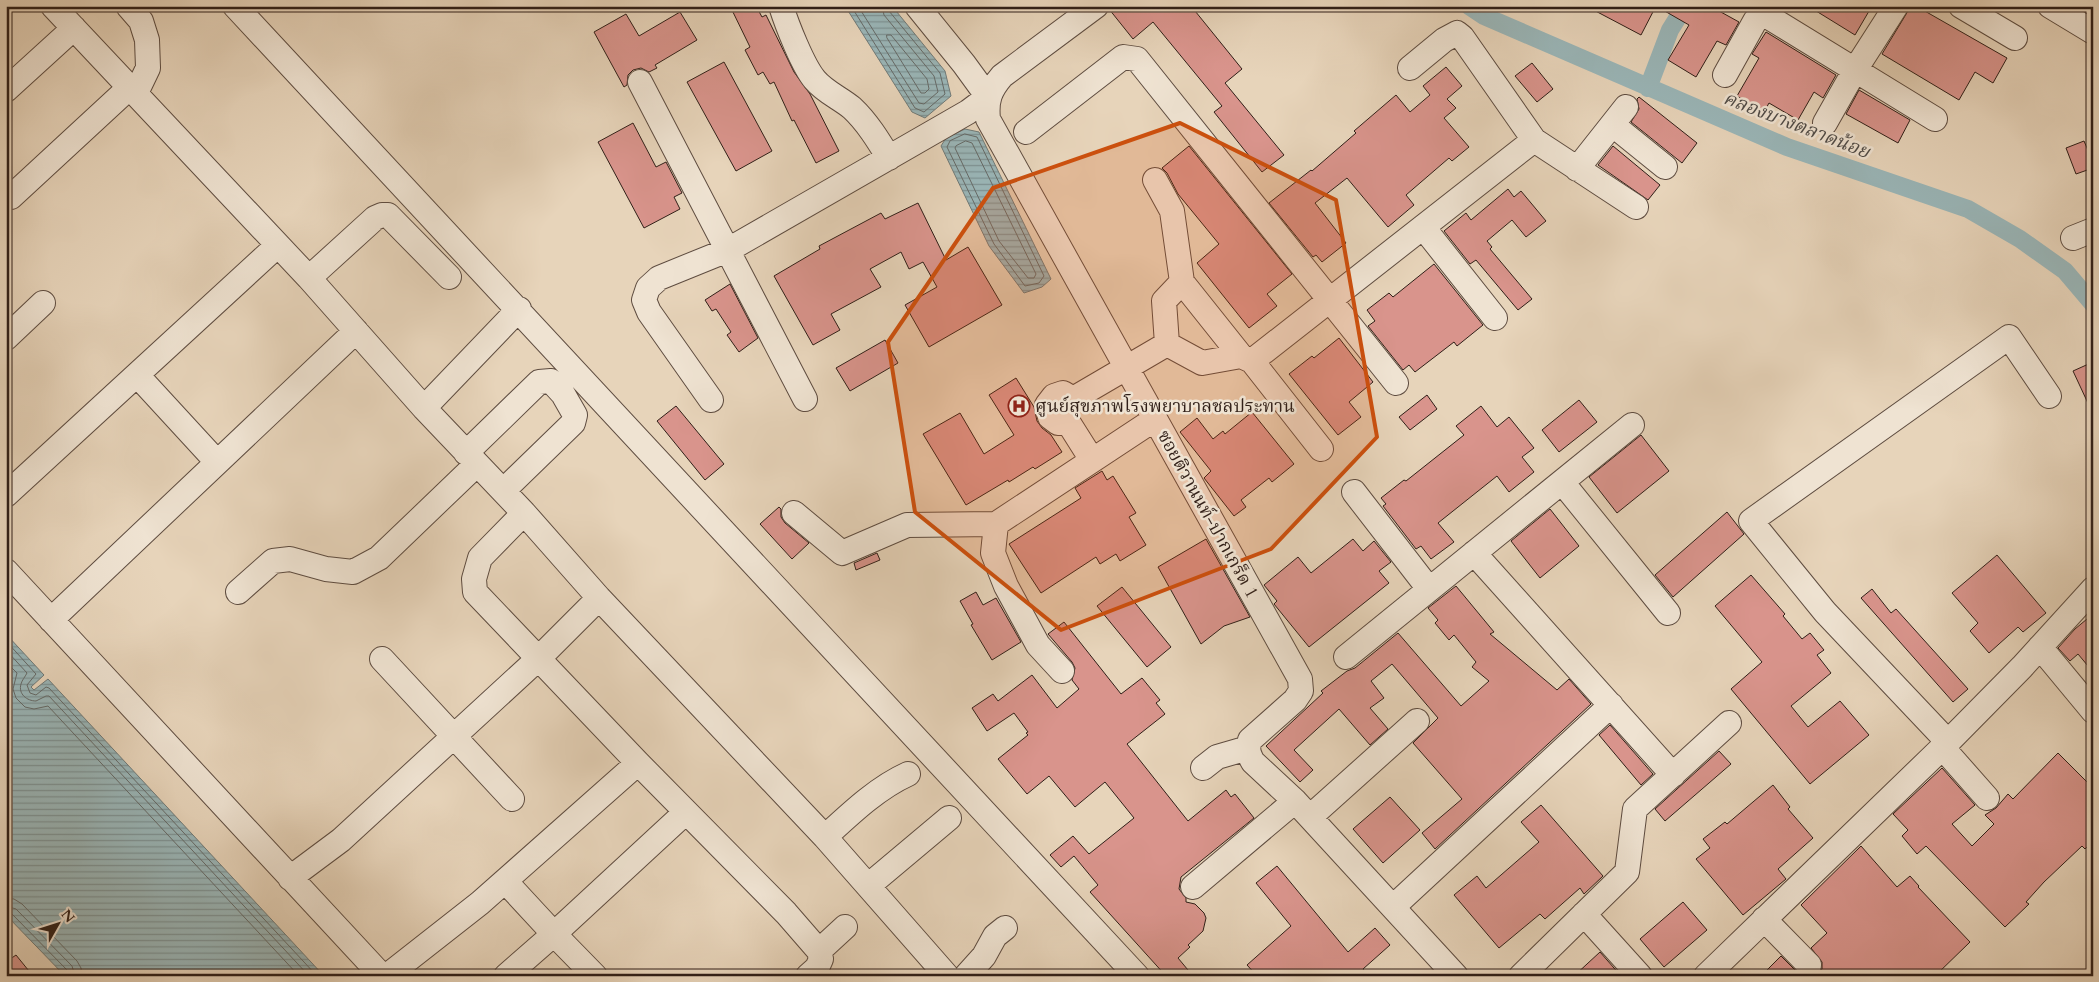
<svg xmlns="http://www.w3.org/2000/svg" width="2099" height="982" font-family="Cardo,'Noto Serif Thai',serif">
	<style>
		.water { fill: url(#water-rules); stroke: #707a78 }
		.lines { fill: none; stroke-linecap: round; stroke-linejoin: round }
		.shore { stroke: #656a68; stroke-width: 1 }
		.canal { stroke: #9ab6b8; stroke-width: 18 }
		.building { fill: #d9948c; stroke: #301f18 }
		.minor-casing { stroke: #5e4c40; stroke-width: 26 }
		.minor { stroke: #efe3d2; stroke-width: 24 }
		.marked { fill: #cc500e; fill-opacity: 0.2; stroke: #cc500e; stroke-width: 4; stroke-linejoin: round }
		.labels { text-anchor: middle; stroke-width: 5; stroke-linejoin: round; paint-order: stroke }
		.poi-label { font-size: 18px; fill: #301f18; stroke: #efe3d2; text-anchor: start }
		.street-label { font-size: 18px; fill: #301f18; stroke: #efe3d2 }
		.water-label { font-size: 19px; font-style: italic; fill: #504c48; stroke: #efe3d2 }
	</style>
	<defs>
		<pattern id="water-rules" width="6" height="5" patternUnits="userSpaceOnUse" patternTransform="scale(1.25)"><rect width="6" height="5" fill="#9ab6b8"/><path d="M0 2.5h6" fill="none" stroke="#7e9395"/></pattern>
	</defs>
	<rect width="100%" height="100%" fill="#e7d4ba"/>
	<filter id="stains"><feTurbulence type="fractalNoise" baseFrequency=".004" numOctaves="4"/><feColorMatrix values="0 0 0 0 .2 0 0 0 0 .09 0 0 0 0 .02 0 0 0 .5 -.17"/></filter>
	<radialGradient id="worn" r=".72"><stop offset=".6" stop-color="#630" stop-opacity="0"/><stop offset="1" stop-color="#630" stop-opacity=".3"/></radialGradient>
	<path class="water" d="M845,6H892L945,71L951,96L925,118L912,112Z
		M965,129L979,132L1051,279L1042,287L1024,293L989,246L941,146L946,138Z
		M6,634L44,675L31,687L34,690L48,679L324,976H65L6,915Z"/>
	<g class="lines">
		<path class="shore" d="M851,6L915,108L924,112L945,94L940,73L889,11L888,6
			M858,6L919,103L924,104L938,92L934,76L884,15L882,6
			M887,35H891L927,79L929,89L925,93H921L887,38Z
			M965,134L977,137L1044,276L1039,283L1025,286L994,244L947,147L950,141Z
			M966,141L972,143L1036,274L1034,278H1028L999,241L955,148L956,146Z
			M6,641L36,674L27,685L30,693L36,695L46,687L49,688L317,976
			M6,650L27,673C25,677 22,680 21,684C18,694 27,701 36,701L46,696H49L309,976
			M6,662L17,673L13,689L16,698L25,707L34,709L48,706L299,976
			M6,898L14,899L22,904L77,961L81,968L82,976
			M6,906L16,909L72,966L75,976
			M6,912L12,914L67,970L68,976"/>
		<path class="canal" d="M1469,6L1484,16L1787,147L1968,209L2020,239L2065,271L2093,304
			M1648,88L1670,30L1685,6"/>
	</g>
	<path class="building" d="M730,6H756L762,17L766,15L794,72L810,94L839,151L816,163L794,120L792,121L774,82L770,84L763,72L758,75L745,50L750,47Z
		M1109,6H1191L1242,69L1225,83L1284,155L1262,172L1214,112L1222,106L1153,22L1133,39L1109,9Z
		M1586,6H1656L1641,35Z
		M1656,6H1710L1739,22L1726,45L1717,41L1696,77L1668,60L1689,25Z
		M1808,6H1872L1855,35Z
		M1911,6H1916L2007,58L1993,83L1975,72L1959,100L1882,54Z
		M680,12L697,40L655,65L657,68L649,72L641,68L633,70L628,75L627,85L624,87L594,32L626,14L639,36Z
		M1766,32L1836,75L1823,98L1814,92L1798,120L1769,103L1764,112L1737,96L1759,58L1752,54Z
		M724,62L772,151L736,171L687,82Z
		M1532,63L1553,89L1537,102L1515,76Z
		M1446,67L1462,86L1447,99L1456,108L1444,118L1469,147L1452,161L1449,158L1406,195L1414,205L1388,227L1347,178L1315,203L1346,243L1322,262L1316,255L1313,257L1269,203L1311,170L1312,171L1356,133L1354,131L1396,95L1410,112L1430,95L1423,86Z
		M1859,90L1910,120L1898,143L1846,114Z
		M1639,97L1697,143L1682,163L1631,122L1639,109L1637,99Z
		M633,123L656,167L666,162L682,193L674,197L680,209L644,228L598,142Z
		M2084,141L2093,162V168L2076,174L2066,148Z
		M1189,146L1292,274L1267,294L1277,306L1249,328L1197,263L1219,244L1178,194L1167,173L1162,168Z
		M1613,146L1660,185L1648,200L1598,165Z
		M1508,189L1514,197L1521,191L1546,221L1526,237L1512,220L1487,241L1492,247L1490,249L1532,299L1518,310L1476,260L1470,264L1444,231L1466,213L1471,220Z
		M918,203L946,260L968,247L1002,305L929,347L905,305L937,287L923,262L909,269L901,252L870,269L881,287L831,314L840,330L813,345L774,276L820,249L819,246L881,213L885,219Z
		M1434,264L1483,325L1457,346L1454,342L1415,372L1409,365L1403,370L1368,326L1375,321L1367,310L1389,293L1393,297Z
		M730,284L758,338L739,352L727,335L731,332L716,309L712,311L705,300Z
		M1339,338L1373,382L1349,402L1361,417L1338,435L1289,374L1312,356L1314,358Z
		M885,340L898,363L850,391L836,368Z
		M2093,362V414L2073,371Z
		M1016,378L1034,407L1037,421L1042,428L1051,435L1062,452L1035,469L1033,467L1009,482L1008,480L966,505L923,434L960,413L984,454L1014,435L989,395Z
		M1427,395L1437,409L1410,430L1399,417Z
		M1579,400L1597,422L1559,452L1542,430Z
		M676,406L724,464L705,480L657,421Z
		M1481,406L1497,427L1509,417L1534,448L1522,457L1534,472L1509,492L1497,476L1438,523L1454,542L1431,559L1421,546L1416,549L1383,506L1386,504L1381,498L1404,480L1406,481L1464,435L1456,426Z
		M1252,412L1294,464L1272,482L1269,478L1241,500L1246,507L1234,516L1204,478L1211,471L1180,432L1197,418L1213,439L1223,431L1225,434Z
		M1641,435L1669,471L1617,513L1589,477Z
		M1102,471L1107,480L1113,476L1136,513L1129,517L1146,545L1120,561L1116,554L1100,564L1096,557L1041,593L1009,544L1081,498L1075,488Z
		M779,507L781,509V517L785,523L809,543L792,559L760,524Z
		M1550,509L1579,546L1540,578L1511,541Z
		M1727,512L1744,534L1673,597L1655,575Z
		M1206,539L1250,617L1224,626L1201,644L1158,567Z
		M1353,539L1363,551L1374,541L1378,546L1391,562L1379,571L1389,583L1309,647L1274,604L1277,601L1264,585L1298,557L1311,573Z
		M877,553L880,560L856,570L854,563Z
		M1997,555L2046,613L2023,632L2018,627L1989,653L1970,631L1978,623L1952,593Z
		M1751,575L1785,614L1783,616L1802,639L1810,633L1824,650L1817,655L1831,673L1791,706L1808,727L1840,701L1869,735L1810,784L1731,689L1762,662L1715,606Z
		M1456,586L1494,632L1490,634L1557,690L1569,679L1591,704L1435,849L1422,833L1462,799L1413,743L1438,718L1392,664L1371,681L1384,698L1370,708L1388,729L1370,745L1339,709L1294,750L1313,770L1300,782L1266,746L1323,693L1321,691L1347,671L1355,668L1398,633L1461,706L1489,681L1472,667L1476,662L1454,635L1449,640L1435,623L1438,620L1428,608Z
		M1122,587L1171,647L1147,667L1097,606Z
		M1872,589L1891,613L1896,609L1968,689L1953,702L1861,598Z
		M976,592L983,605L996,598L1021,642L992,660L971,625L973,624L960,601Z
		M2093,614V672L2078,654L2070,661L2058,648L2075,629Z
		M1064,622L1121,694L1142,678L1160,700L1156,703L1165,714L1127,744L1188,821L1226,790L1231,797L1235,794L1254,818L1181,877L1179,889L1186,898V902L1195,904L1204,913L1206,918L1203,931L1188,945L1190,947L1178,958L1193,976H1166L1090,892L1098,885L1074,856L1061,867L1050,855L1073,836L1089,854L1134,818L1105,782L1075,807L1049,776L1027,794L998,759L1028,735L1026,733L1028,732L1014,713L987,731L972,708L993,694L998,701L1032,675L1057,708L1079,689L1072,680L1075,668L1072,662L1048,634Z
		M1610,725L1653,774L1641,785L1599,735Z
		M1719,751L1731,764L1665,821L1655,809Z
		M2058,753L2093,788V841L2085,849L2082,846L2044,882L2026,902L2029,904L2005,927L1926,846L1917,854L1902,836L1908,830L1893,814L1942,768L1975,805L1952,824L1972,846L1994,824L1985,815L1996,808L2008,794L2013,799Z
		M1773,785L1790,807L1788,809L1813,838L1778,869L1786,879L1743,915L1696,859L1710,848L1703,839L1725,822L1727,824Z
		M1390,797L1420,830L1383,863L1353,829Z
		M1541,805L1603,876L1584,894L1580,888L1545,919L1540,914L1499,948L1454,895L1477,876L1486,888L1539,842L1521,822Z
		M1861,846L1897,887L1910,876L1919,886L1918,887L1970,942L1935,976H1817L1822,969V962L1811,948L1827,933L1801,905Z
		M1277,866L1348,952L1375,928L1390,945L1363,969L1368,976H1257L1247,965L1291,926L1256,883Z
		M1683,902L1707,930L1664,967L1640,939Z
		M1600,952L1621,976H1574Z
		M16,955L33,976H6V962Z
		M1781,956L1801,976H1761Z"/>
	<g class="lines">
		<g class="minor-casing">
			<path id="minor" d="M53,6L309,278L424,408L524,513L599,598L825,837L947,976
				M128,6L141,21L147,40L148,68L136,93
				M235,6L1137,976
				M781,6C787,25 803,66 815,80C825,92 840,98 852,108C867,122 878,140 889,158
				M917,6L964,64L988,97
				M1096,6L1002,76C990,90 986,100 988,119L1300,679L1301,691L1295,700L1250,740C1247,749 1248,753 1253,762L1295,801L1456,976
				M1961,6L2015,38
				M2050,6L2093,32
				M1410,68L1444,40L1457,33L1462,37L1534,140L1636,207
				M1725,75L1755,21L1761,16H1767L1935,119
				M640,82L805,399
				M6,90L74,28
				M1825,123L1855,70L1896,6
				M1613,125L1665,167
				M1026,132L1123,57L1137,59L1396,383
				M1577,169L1626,107
				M1155,180L1172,211L1182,282
				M11,197L130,87
				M1423,227L1495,318
				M2073,238L2093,230
				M309,278L375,218L382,215H388L449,277
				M6,338L43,303
				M1167,344L1164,301L1182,282L1241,356
				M1252,361L1321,449
				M137,375L217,462
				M711,400L649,312L644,300L648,288L659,278L728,250L968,112L988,97
				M424,408L519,309
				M466,453L539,382L551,381L563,394L575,415L573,423L503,491
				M1092,460L1068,422L1058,423L1050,417L1047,405L1054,396L1063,393L1073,399L1167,344L1202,363L1241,356L1252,361L1534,140
				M1562,482L1668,613
				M1354,492L1429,589
				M6,495L278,245
				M524,513L480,558L474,579L475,592L638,763L786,913L819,951L821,959L817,968L808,976
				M794,513L842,553L907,525L996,524L1155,419
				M996,524L993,553L1006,586L1038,645L1062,671
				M1474,553L1673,775
				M6,571L382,976
				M238,592L273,561L290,559L326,569L353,572L379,558L477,464
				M51,620L356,331
				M2040,647L2093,711
				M1346,657L1632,425
				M382,659L512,799
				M1948,742L1825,612L1751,521L2009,337L2049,396
				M1942,747L1987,798
				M1203,768L1217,757L1248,748
				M1310,817L1417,721
				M825,837C850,814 877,788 908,774
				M290,878L341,840L539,658L599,598
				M505,881L554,934L506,976
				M868,886L949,818
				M1193,887L1295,801
				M1393,907L1611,705
				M1584,914L1640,976
				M1764,919L1809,965
				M819,951L845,927
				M387,976L480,903L638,763
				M595,976L554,934L686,812
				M966,976L984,956L995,936L1005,928
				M1521,976L1627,872L1635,809L1729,723
				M1706,976L1948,742L2022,667L2093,589"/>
		</g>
		<use href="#minor" class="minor"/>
	</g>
	<path class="marked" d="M1180,123L1336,200L1377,437L1271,549L1061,630L915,512L888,342L993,188Z"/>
	<defs>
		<g id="hospital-ring" transform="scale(1.125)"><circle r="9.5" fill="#efe3d2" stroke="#8f2418" stroke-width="1.5"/><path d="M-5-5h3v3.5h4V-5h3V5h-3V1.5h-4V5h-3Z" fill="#8f2418"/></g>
	</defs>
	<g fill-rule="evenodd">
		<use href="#hospital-ring" x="1019" y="406"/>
	</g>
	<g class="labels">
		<g class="poi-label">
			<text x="1035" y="412">ศูนย์สุขภาพโรงพยาบาลชลประทาน</text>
		</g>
		<g class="street-label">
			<text transform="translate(1208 514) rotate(61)" y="6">ซอยติวานนท์-ปากเกร็ด 1</text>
		</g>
		<g class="water-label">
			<text transform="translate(1797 124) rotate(21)" y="7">คลองบางตลาดน้อย</text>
		</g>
	</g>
	<rect width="2099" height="982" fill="none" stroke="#e7d4ba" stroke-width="25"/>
	<rect x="8" y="8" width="2084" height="967" fill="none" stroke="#301f18" stroke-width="2.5"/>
	<rect x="12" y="12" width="2074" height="957" fill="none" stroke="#301f18"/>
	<g transform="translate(58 924) rotate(51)" stroke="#efe3d2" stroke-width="4" paint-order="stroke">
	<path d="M0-4L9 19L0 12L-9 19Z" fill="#301f18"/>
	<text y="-8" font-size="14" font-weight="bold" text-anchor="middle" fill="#301f18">N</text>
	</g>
	<rect width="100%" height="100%" filter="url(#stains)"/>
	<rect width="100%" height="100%" fill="url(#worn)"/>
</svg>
